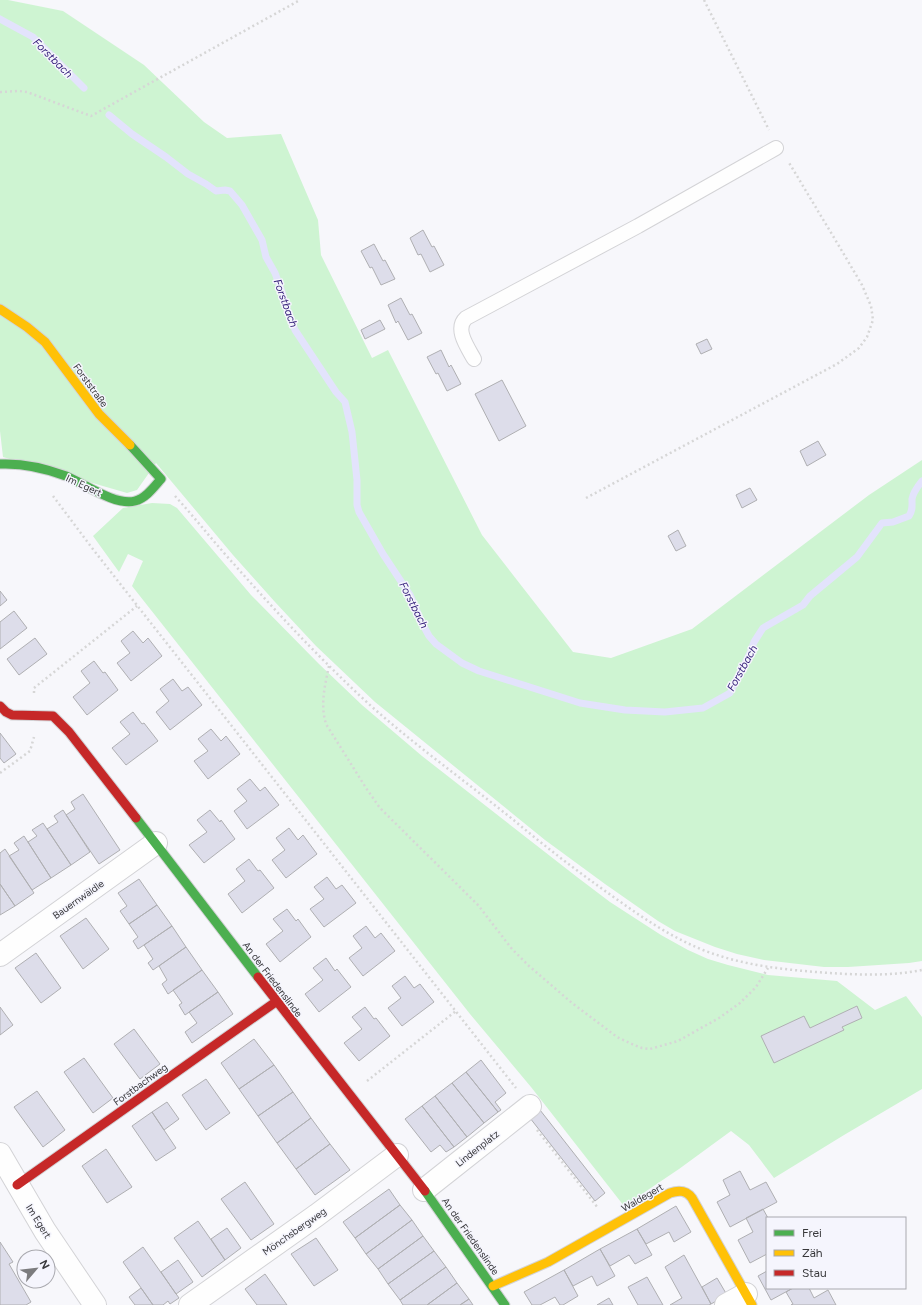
<svg xmlns="http://www.w3.org/2000/svg" width="922" height="1305" font-family="Figtree,sans-serif">
	<style>
		.green { fill: #cef4d2 }
		.lines { fill: none; stroke-linecap: round; stroke-linejoin: round }
		.stream { stroke: #e3e3fc; stroke-width: 7 }
		.building { fill: #ddddea; stroke: #afafb2 }
		.lane-casing { stroke: #d3d3d6; stroke-width: 16 }
		.street-casing { stroke: #d3d3d6; stroke-width: 24 }
		.fast-casing { stroke: #d3d3d6; stroke-width: 11 }
		.slow-casing { stroke: #d3d3d6; stroke-width: 11 }
		.jam-casing { stroke: #d3d3d6; stroke-width: 11 }
		.path { stroke: #d6d6d6; stroke-width: 2.5; stroke-dasharray: 2 3; stroke-linecap: butt }
		.lane { stroke: #fefefe; stroke-width: 14 }
		.street { stroke: #fefefe; stroke-width: 22 }
		.fast { stroke: #4caf50; stroke-width: 9 }
		.slow { stroke: #ffc107; stroke-width: 9 }
		.jam { stroke: #c62828; stroke-width: 9 }
		.labels { text-anchor: middle; stroke-width: 3; stroke-linejoin: round; paint-order: stroke }
		.street-label { font-size: 10px; fill: #38383b; stroke: #f5f5fd }
		.water-label { font-size: 11px; font-style: italic; fill: #37227c; stroke: #f5f5fd }
	</style>
	<rect width="100%" height="100%" fill="#f7f7fb"/>
	<path class="green" d="M0,0H8L63,11L144,65L204,122L227,138L281,134L318,220L321,255L372,358L388,350L482,535L573,652L611,658L692,629L869,495L922,460V961L909,963L848,967H824L764,960L737,954L715,947L675,931L658,921L605,884L545,840L375,702L316,646L275,602L233,555L156,463L137,490L127,493L3,457L0,431Z
		M152,503L170,504L177,508L251,595L319,664L362,705L422,756L577,877L610,902L661,935L688,950L708,959L728,965L768,975L837,981L875,1010L906,996L922,1017V1089L844,1135L774,1178L749,1145L731,1131L679,1169L624,1206L531,1087L470,1014L132,586L143,561L128,554L119,572L93,536L123,508Z"/>
	<g class="lines">
		<path class="stream" d="M0,19L33,37L84,88
			M109,115L132,134L166,157L188,174L206,184L216,191L225,190L230,191L242,205L262,240L266,257L275,273L282,292L285,304L295,330L336,392L345,402L352,432L357,480V505L359,512L383,554L410,595L422,623L429,636L436,644L462,663L479,671L580,703L625,710L665,712L703,708L730,693L750,653L754,642L763,628L803,605L810,596L857,557L882,523L893,522L909,516C913,510 912,506 912,499C913,493 918,486 922,481"/>
	</g>
	<path class="building" d="M423,230L432,247L434,246L444,265L430,272L421,254L418,255L410,238Z
		M374,244L383,261L385,260L395,279L381,285L372,267L370,268L361,251Z
		M401,298L410,315L412,314L422,333L408,340L398,321L396,323L388,305Z
		M380,320L385,329L365,339L361,330Z
		M707,339L712,349L701,354L696,344Z
		M441,350L449,367L451,365L461,384L447,391L438,373L436,374L427,357Z
		M502,380L526,426L499,441L475,394Z
		M818,441L826,455L807,466L800,451Z
		M750,488L757,500L742,508L736,495Z
		M678,530L686,546L676,551L668,536Z
		M0,591L7,600L0,606Z
		M14,611L27,628L0,649V622Z
		M133,631L143,643L148,638L162,656L131,681L117,663L130,653L121,641Z
		M35,638L47,654L19,675L7,659Z
		M94,661L103,673L105,672L118,690L87,715L73,697L90,683L81,671Z
		M173,679L182,691L188,687L202,705L170,730L156,712L169,701L160,689Z
		M133,712L142,724L144,723L158,741L126,765L112,748L130,734L120,722Z
		M211,729L221,741L226,736L240,754L208,779L194,761L208,751L198,739Z
		M0,733L16,754L4,763L0,758Z
		M250,779L260,791L265,787L279,805L247,829L234,811L247,801L237,789Z
		M83,794L120,850L99,864L66,815L75,809L71,802Z
		M63,810L90,852L71,865L47,829L58,822L54,816Z
		M210,810L220,822L221,820L235,839L204,863L189,845L207,832L197,820Z
		M43,823L71,865L51,878L28,842L37,836L32,830Z
		M289,828L298,840L303,835L317,854L286,878L272,860L285,850L276,838Z
		M24,836L51,878L32,890L9,856L19,850L14,843Z
		M5,849L34,893L15,906L0,884V853Z
		M249,859L258,871L260,870L274,888L242,913L228,894L245,881L236,869Z
		M327,877L336,889L342,885L356,903L324,927L310,909L324,899L314,887Z
		M139,879L157,905L129,924L120,911L127,906L118,893Z
		M0,884L15,906L0,915Z
		M157,905L172,926L138,949L133,941L138,937L129,924Z
		M287,909L296,921L298,919L311,937L280,962L266,944L283,931L273,919Z
		M86,918L109,949L83,969L60,936Z
		M172,926L186,947L153,970L148,963L153,959L144,945Z
		M366,926L375,938L381,933L395,951L363,976L349,958L362,948L353,936Z
		M186,947L202,970L168,994L162,984L167,980L159,966Z
		M36,953L61,988L41,1003L15,968Z
		M326,958L335,971L337,969L351,987L319,1012L305,994L323,980L313,968Z
		M202,970L218,992L185,1015L179,1005L182,1003L173,990Z
		M405,976L414,988L420,984L434,1002L402,1026L388,1008L401,998L392,986Z
		M218,992L233,1014L192,1043L185,1032L197,1023L189,1012Z
		M857,1006L862,1018L842,1027L844,1030L774,1063L761,1036L804,1016L810,1028Z
		M0,1007L13,1025L0,1035Z
		M365,1007L374,1019L376,1018L390,1036L359,1061L344,1043L362,1029L352,1017Z
		M134,1029L160,1064L140,1079L114,1044Z
		M254,1039L274,1065L239,1089L221,1063Z
		M84,1058L113,1098L93,1113L64,1072Z
		M481,1060L506,1093L495,1102L501,1110L498,1112L466,1072Z
		M274,1065L293,1092L258,1116L239,1089Z
		M466,1072L498,1112L484,1123L452,1083Z
		M206,1079L230,1113L206,1130L182,1095Z
		M452,1083L484,1123L467,1137L435,1096Z
		M37,1091L65,1130L43,1147L14,1107Z
		M293,1092L311,1118L277,1143L258,1116Z
		M435,1096L467,1137L454,1147L422,1106Z
		M167,1102L179,1119L164,1130L152,1112Z
		M422,1106L454,1147L446,1152L440,1145L431,1152L405,1119Z
		M540,1110L605,1193L595,1201L530,1118Z
		M152,1112L176,1148L156,1161L132,1126Z
		M311,1118L330,1144L296,1169L277,1143Z
		M330,1144L350,1170L315,1195L296,1169Z
		M106,1149L132,1187L107,1203L82,1166Z
		M740,1171L750,1190L766,1182L777,1202L730,1227L717,1202L730,1195L723,1180Z
		M245,1182L274,1224L251,1240L221,1199Z
		M389,1189L400,1205L355,1238L343,1222Z
		M400,1205L412,1220L366,1254L355,1238Z
		M676,1206L691,1232L674,1242L669,1232L646,1244L637,1229Z
		M763,1209L768,1218L767,1254L750,1263L738,1240L753,1232L746,1218Z
		M412,1220L423,1236L378,1269L366,1254Z
		M198,1221L225,1260L202,1277L174,1238Z
		M227,1228L241,1248L225,1260L211,1239Z
		M637,1229L652,1255L635,1264L629,1255L610,1266L600,1249Z
		M423,1236L434,1251L388,1284L378,1269Z
		M316,1238L338,1270L314,1286L291,1254Z
		M0,1242L13,1262L9,1264L31,1302L26,1305H0Z
		M143,1247L179,1298L170,1304L168,1301L163,1305H153L123,1262Z
		M600,1249L615,1276L597,1286L592,1276L573,1286L564,1270Z
		M434,1251L446,1267L400,1300L388,1284Z
		M684,1255L711,1304L709,1305H670L682,1298L665,1267Z
		M178,1260L193,1282L176,1294L161,1272Z
		M446,1267L457,1283L427,1305H403L400,1300Z
		M564,1270L578,1296L563,1305H560L555,1297L540,1305H532L524,1292Z
		M767,1271V1288H793L771,1300L758,1276Z
		M265,1274L287,1305H257L245,1289Z
		M647,1277L663,1305H638L628,1287Z
		M717,1278L727,1295L711,1304L702,1287Z
		M457,1283L469,1299L460,1305H427Z
		M141,1288L153,1305H135L129,1297Z
		M793,1288H809L814,1298L828,1290L836,1305H791L793,1304L786,1292Z
		M609,1298L613,1305H597Z
		M469,1299L473,1305H460Z"/>
	<g class="lines">
		<g class="lane-casing">
			<path id="lane" d="M474,359C468,348 454,329 466,318L638,226L776,148"/>
		</g>
		<g class="street-casing">
			<path id="street" d="M0,955L156,843
				M0,1154L45,1231L95,1305
				M424,1190L530,1106
				M190,1305L317,1215L397,1155
				M726,1305L746,1294"/>
		</g>
		<g class="fast-casing">
			<path id="fast" d="M0,464C23,463 45,468 66,476C85,484 115,506 135,501C146,498 154,487 161,479L130,445
				M136,818L258,977
				M425,1191L505,1305"/>
		</g>
		<g class="slow-casing">
			<path id="slow" d="M0,309L27,327L45,342L99,414L130,445
				M493,1286L548,1262L670,1193C679,1190 686,1190 692,1198L752,1305"/>
		</g>
		<g class="jam-casing">
			<path id="jam" d="M0,706L6,712L12,715L53,716L69,732L136,818
				M258,977L425,1191
				M17,1185L277,1001"/>
		</g>
		<path class="path" d="M704,0L769,130
			M0,92L19,91L27,92L91,116L300,0
			M53,496L92,548L516,1088
			M175,496C195,518 213,541 233,563C277,613 322,661 371,706C417,747 468,783 516,822C548,849 581,874 615,898C643,918 671,937 703,950C744,966 786,970 830,973C860,975 892,976 922,970
			M586,498L837,364L859,348L867,337L873,320L871,306L862,285L839,246L788,161
			M329,666C325,685 320,704 326,724L366,788L380,808L478,905L512,949L529,966L572,1003L617,1037L634,1045L642,1048L650,1049L678,1041L719,1018L740,1003L756,987L768,968
			M34,693V688L137,606
			M0,773L30,751L34,737
			M367,1081L456,1011
			M537,1130L598,1208"/>
		<use href="#lane" class="lane"/>
		<use href="#street" class="street"/>
		<use href="#fast" class="fast"/>
		<use href="#slow" class="slow"/>
		<use href="#jam" class="jam"/>
	</g>
	<g class="labels">
		<g class="street-label">
			<text transform="translate(91 385) rotate(54)" y="4">Forststraße</text>
			<text transform="translate(84 485) rotate(25)" y="4">Im Egert</text>
			<text transform="translate(78 899) rotate(-35)" y="4">Bauernwäldle</text>
			<text transform="translate(273 979) rotate(53)" y="4">An der Friedenslinde</text>
			<text transform="translate(140 1084) rotate(-36)" y="4">Forstbachweg</text>
			<text transform="translate(477 1148) rotate(-38)" y="4">Lindenplatz</text>
			<text transform="translate(642 1197) rotate(-30)" y="4">Waldegert</text>
			<text transform="translate(39 1221) rotate(58)" y="4">Im Egert</text>
			<text transform="translate(294 1231) rotate(-35)" y="4">Mönchsbergweg</text>
			<text transform="translate(471 1236) rotate(55)" y="4">An der Friedenslinde</text>
		</g>
		<g class="water-label">
			<text transform="translate(53 58) rotate(45)" y="4">Forstbach</text>
			<text transform="translate(286 303) rotate(70)" y="4">Forstbach</text>
			<text transform="translate(414 605) rotate(63)" y="4">Forstbach</text>
			<text transform="translate(742 668) rotate(-61)" y="4">Forstbach</text>
		</g>
	</g>
	<rect x="766" y="1217" width="140" height="72" fill="#f5f5fd" stroke="#a9a9af"/>
	<rect x="774" y="1230" width="20" height="6" fill="#4caf50" stroke="#a9a9af"/>
	<text x="802" y="1237" font-size="12" fill="#38383b">Frei</text>
	<rect x="774" y="1250" width="20" height="6" fill="#ffc107" stroke="#a9a9af"/>
	<text x="802" y="1257" font-size="12" fill="#38383b">Zäh</text>
	<rect x="774" y="1270" width="20" height="6" fill="#c62828" stroke="#a9a9af"/>
	<text x="802" y="1277" font-size="12" fill="#38383b">Stau</text>
	<g transform="translate(36 1269) rotate(62)"><circle r="19" fill="#f5f5fd" stroke="#a9a9af"/>
	<path d="M0-3L7 15L0 10L-7 15Z" fill="#7b7b7e"/>
	<text y="-6" font-size="11" font-weight="bold" text-anchor="middle" fill="#38383b">N</text>
	</g>
</svg>
